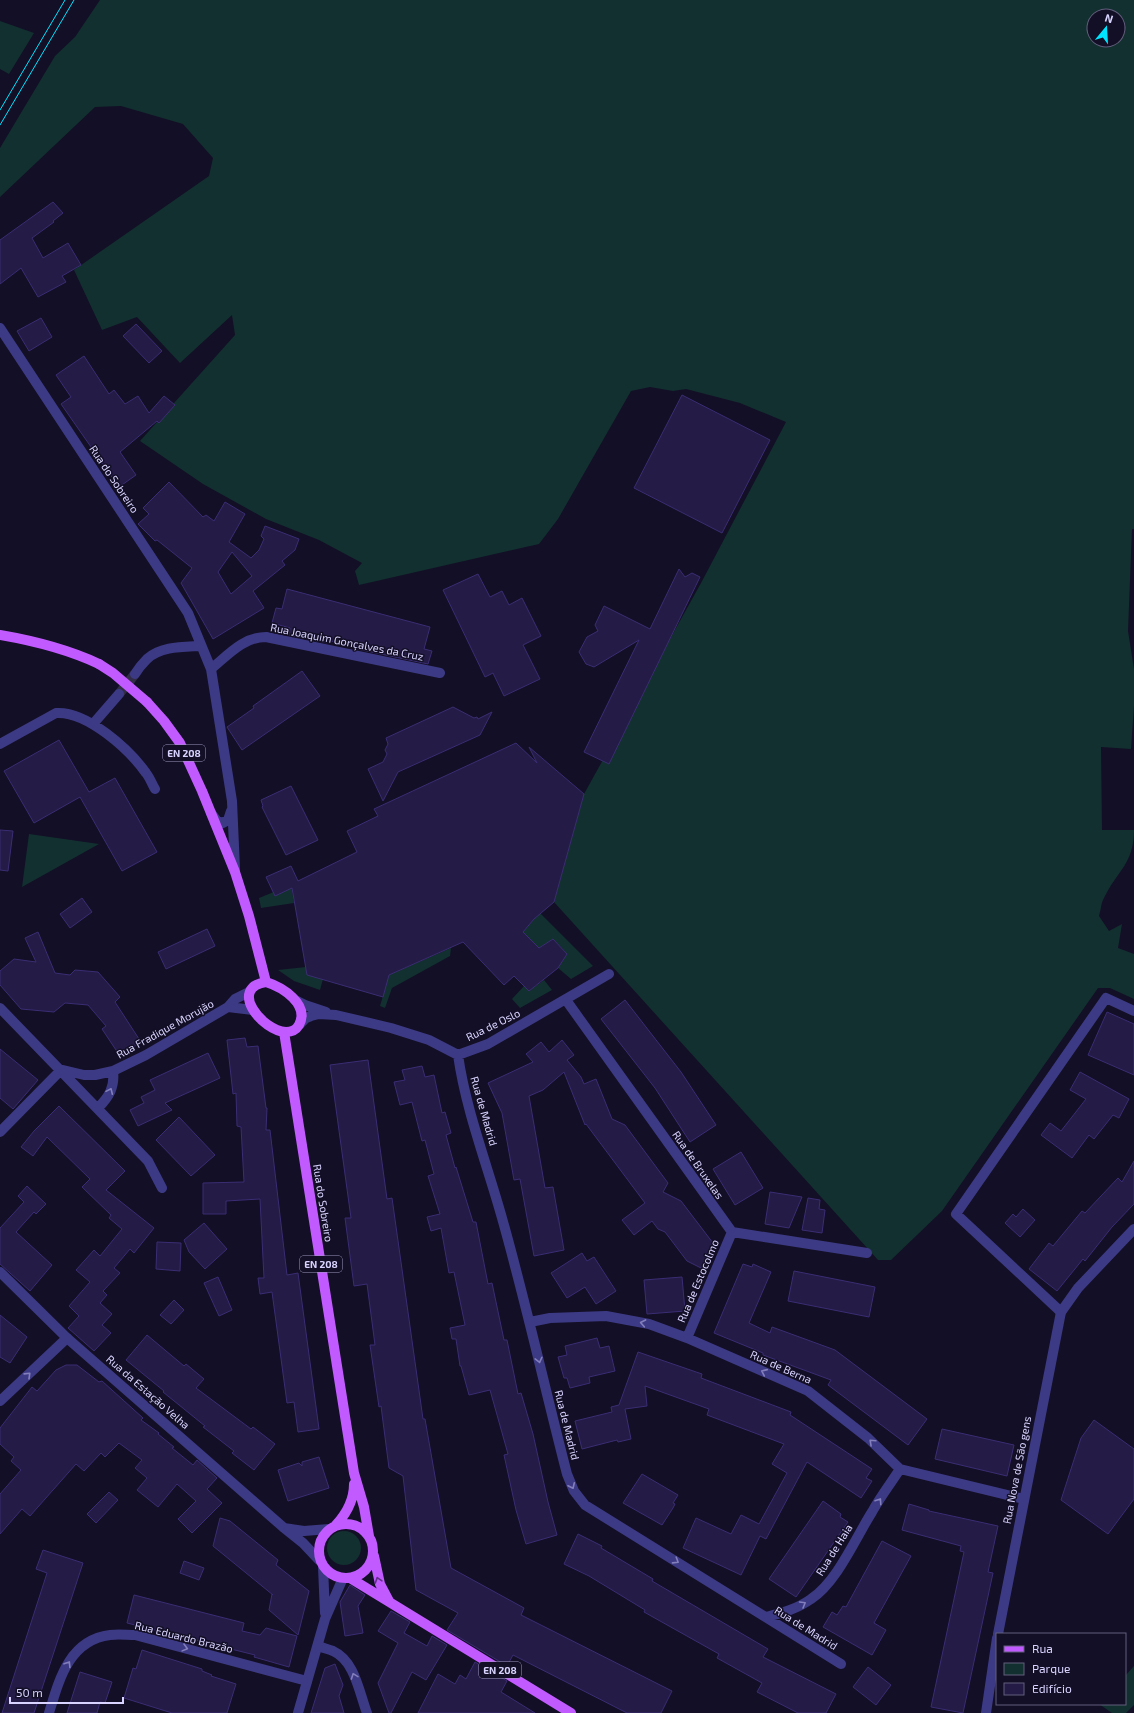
<svg xmlns="http://www.w3.org/2000/svg" width="1134" height="1713" font-family="'Exo 2',sans-serif">
	<style>
		.green { fill: #12302f; fill-rule: evenodd }
		.building { fill: #241b47; stroke: #3b2d73; fill-rule: evenodd }
		.lines { fill: none; stroke-linecap: round; stroke-linejoin: round }
		.minor-tunnel { stroke: #312d47; stroke-width: 10; stroke-dasharray: 10 5; stroke-linecap: butt }
		.minor { stroke: #3d3a85; stroke-width: 10 }
		.tertiary { stroke: #3d3a85; stroke-width: 10 }
		.primary { stroke: #c25bff; stroke-width: 10 }
		.tram { stroke: #00e5ff; stroke-width: 1 }
		.primary-bridge { stroke: #c25bff; stroke-width: 10 }
		.oneway { stroke: #837fbc }
		.oneway2 { stroke: #623188 }
		.labels { text-anchor: middle; stroke-width: 3; stroke-linejoin: round; paint-order: stroke }
		.shield { fill: #130f26; stroke: #9e99be; stroke-width: 1 }
		.shield-label { font-size: 10px; font-weight: bold; fill: #d9d4ff }
		.street-label { font-size: 11px; fill: #d9d4ff; stroke: #130f26 }
	</style>
	<rect width="100%" height="100%" fill="#130f26"/>
	<path class="green" d="M100,0H1134V529H1132L1128,631L1134,669V706L1131,749L1101,747L1102,830H1134C1134,864 1117,871 1104,898C1101,903 1101,910 1099,916L1109,931L1122,924L1118,948L1134,954V999L1110,988H1098L942,1211L891,1260H878L554,902L584,794L701,583L786,422L740,403L686,389L673,391L650,387L631,391L558,519L539,544L359,585L355,571L362,563L319,540L266,519L203,484L140,441L235,335L232,315L180,363L137,317L102,330L74,270L209,176L213,158L183,124L121,106L95,107L0,197V148L55,56L75,37ZM1094,16H1118V40H1094Z
		M0,21L34,33L9,74L0,69Z
		M29,834L99,844L22,887Z
		M291,885L294,903L261,908L259,898Z
		M540,913L593,966L571,979L558,968L567,954L553,939L539,948L523,932L534,919Z
		M451,948L450,956L392,988L385,1008L380,1006L389,975Z
		M306,967L323,979L320,990L294,981L278,970Z
		M544,980L552,990L520,1008L512,999L524,986L529,991Z
		M327 1548a17 17 0 1 1 34 0a17 17 0 1 1-34 0Z
		M1134,1666V1705L1126,1713H1112L1099,1704H1125V1676Z"/>
	<path class="building" d="M53,202L63,213L53,221L54,222L32,238L43,258L68,243L81,265L62,276L66,282L38,297L21,268L0,284V240Z
		M41,318L52,337L29,351L17,331Z
		M136,324L162,351L149,363L123,336Z
		M84,356L109,394L114,390L125,404L138,396L149,413L164,396L175,405L159,423L157,421L120,452L136,475L119,487L61,404L71,397L56,375Z
		M682,395L770,440L722,533L634,488Z
		M169,482L203,517L206,515L214,521L225,502L245,514L229,542L251,558L259,550L264,539L261,536L265,526L299,539L295,550L282,561L285,565L253,591L264,608L213,639L181,583L192,568L157,540L155,541L138,524L149,514L143,508ZM232,552L252,576L231,594L218,572Z
		M679,569L685,577L692,573L700,577L609,764L584,752L639,640L594,667L586,664L579,652L587,637L598,631L595,625L604,606L650,629Z
		M478,574L490,597L502,591L509,605L522,598L541,636L523,645L540,679L504,696L493,673L485,677L443,590Z
		M287,589L430,627L424,649L432,651L428,664L362,650L328,640L327,643L289,635L290,628L272,623L276,608L282,609Z
		M302,671L320,696L242,750L227,727L254,708L253,706Z
		M453,707L474,718L477,717L478,719L492,712L480,735L398,772L383,801L368,769L383,762L387,754L385,750L388,744L386,738Z
		M59,740L89,792L115,778L157,852L122,871L80,797L34,823L4,771Z
		M516,743L537,763L529,747L584,794L554,902L534,919L523,932L539,948L553,939L567,954L558,968L529,991L514,976L504,985L463,942L389,975L383,997L307,975L292,888L275,896L266,877L291,866L298,881L357,852L347,831L378,816L374,809Z
		M291,786L318,840L286,855L262,807L263,806L261,800Z
		M0,830L13,831L8,871L0,870Z
		M82,898L92,912L70,928L60,914Z
		M207,929L215,946L166,969L158,952Z
		M38,932L55,973L70,975L75,970L98,972L120,997L115,1002L141,1042L120,1056L102,1029L106,1026L88,1005L65,1003L54,1012L21,1009L0,985V971L14,959L36,962L25,938Z
		M625,1000L681,1072L716,1125L690,1142L655,1088L601,1019Z
		M1107,1012L1134,1024V1075L1088,1055Z
		M245,1038L247,1047L258,1046L266,1108H267L266,1130H270L287,1275L298,1273L319,1429L298,1432L294,1402L287,1403L272,1292L260,1294L258,1278H264L260,1199L226,1201V1214H203V1183L244,1182L241,1127L237,1126L236,1093L233,1094L227,1040Z
		M562,1040L574,1055L567,1060L581,1077L584,1084L596,1079L612,1119L625,1125L668,1183L663,1192L681,1201L713,1243L701,1268L687,1261L665,1232L658,1229L652,1221L634,1235L622,1220L645,1203L586,1124L585,1125L564,1072L543,1090L529,1096L545,1188L553,1187L564,1250L534,1256L520,1179L514,1180L502,1113L488,1083L533,1062L526,1054L541,1042L549,1052Z
		M0,1049L38,1080L13,1109L0,1098Z
		M208,1053L220,1078L165,1103L172,1110L138,1126L130,1110L144,1103L141,1097L155,1090L150,1080Z
		M368,1060L387,1199L392,1198L423,1419H425L451,1568L524,1608L521,1615L672,1691L661,1713H627L513,1655L507,1666L447,1630L458,1613L416,1590L403,1476L389,1468L381,1406L379,1407L370,1345H375L367,1284L354,1286L345,1218H351L330,1065Z
		M422,1066L425,1077L434,1075L442,1113L445,1112L451,1133L446,1135L455,1168L456,1167L473,1222H476L488,1284L492,1283L504,1340H507L518,1394L521,1393L533,1434L548,1502L557,1535L526,1544L516,1510L504,1455L508,1454L490,1390L469,1395L461,1366H460L456,1339H452L450,1328L465,1325L454,1272L449,1273L441,1228L431,1231L427,1217L440,1214L428,1176L434,1174L425,1140L422,1141L412,1102L400,1105L394,1082L405,1080L402,1070Z
		M1080,1072L1129,1099L1119,1118L1113,1115L1094,1139L1089,1135L1072,1158L1041,1135L1050,1123L1061,1131L1086,1099L1070,1090Z
		M59,1106L125,1171L106,1190L154,1228L134,1253L130,1249L114,1268L120,1273L103,1291L107,1295L100,1303L112,1314L102,1325L111,1333L94,1351L68,1328L79,1316L69,1306L90,1282L76,1270L94,1250L100,1256L122,1229L109,1218L111,1215L82,1187L90,1179L47,1137L33,1156L21,1147L34,1131Z
		M179,1117L215,1155L191,1176L156,1140Z
		M741,1152L763,1188L735,1205L713,1169Z
		M1134,1161V1204L1112,1227L1085,1261L1083,1259L1057,1291L1029,1269L1049,1243L1053,1246L1082,1211L1085,1213L1118,1178L1122,1182Z
		M27,1186L46,1204L36,1214L34,1212L16,1232L52,1265L30,1291L0,1264V1228L24,1202L18,1196Z
		M770,1192L802,1197L789,1228L765,1224Z
		M808,1198L820,1200L819,1209L825,1210L822,1233L802,1230Z
		M1023,1209L1035,1220L1020,1237L1005,1223L1013,1214L1016,1217Z
		M204,1223L227,1249L205,1269L189,1252L184,1240Z
		M157,1242L181,1243L180,1271L156,1269Z
		M582,1253L587,1261L594,1257L616,1291L596,1304L585,1287L567,1298L551,1273Z
		M743,1264L752,1267L753,1264L771,1272L749,1323L770,1333L772,1327L835,1350L927,1419L908,1445L828,1385L831,1380L763,1355V1353L714,1333Z
		M794,1271L875,1287L869,1317L788,1301Z
		M218,1277L232,1310L219,1316L204,1283Z
		M682,1277L685,1311L647,1314L644,1280Z
		M174,1300L184,1310L171,1324L160,1315Z
		M0,1315L27,1337L10,1363L0,1357Z
		M147,1335L184,1366L186,1364L204,1379L196,1388L251,1429L253,1427L275,1444L254,1470L232,1453L234,1451L203,1427L205,1426L163,1392L164,1391L126,1360Z
		M597,1338L600,1348L609,1346L615,1371L589,1377L590,1383L570,1388L567,1378H564L558,1357L567,1355L565,1346Z
		M638,1352L702,1374L701,1378L791,1412L790,1415L872,1469L866,1478L872,1481L861,1498L807,1462L766,1539L760,1536L741,1575L683,1548L696,1518L731,1534L741,1515L759,1524L787,1473L772,1464L784,1444L707,1415L709,1409L645,1386L647,1406L625,1409L631,1439L618,1442L617,1440L582,1449L575,1421L612,1412L611,1407L619,1405Z
		M66,1365H77L99,1382L102,1381L143,1418L141,1420L159,1433L158,1434L174,1447L172,1448L193,1465L197,1460L217,1478L207,1489L222,1503L192,1533L178,1519L196,1501L177,1484L158,1507L137,1490L147,1478L135,1468L142,1460L119,1443L105,1457L101,1453L84,1471L76,1464L30,1516L22,1509L0,1534V1494L21,1470L11,1461L14,1457L0,1444V1428L32,1387L37,1391L56,1370Z
		M1094,1420L1134,1449V1499L1108,1534L1061,1500L1081,1438Z
		M942,1429L1014,1445L1007,1476L935,1459Z
		M319,1457L329,1488L288,1501L278,1470L299,1463L302,1466V1462Z
		M642,1474L678,1495L673,1503L675,1504L673,1508L662,1525L623,1503Z
		M109,1492L118,1500L96,1523L87,1514Z
		M823,1501L841,1514L840,1517L848,1522L796,1597L769,1579Z
		M909,1504L929,1510V1511L998,1526L988,1572L993,1573L963,1713L931,1707L964,1552L960,1551L961,1546L902,1530Z
		M220,1518L230,1521L278,1560L276,1565L309,1591L298,1635L269,1610L272,1594L273,1595L213,1546Z
		M578,1534L602,1546L601,1548L653,1579L652,1581L768,1649L763,1657L836,1694L826,1713H798L757,1692L762,1683L717,1658L719,1654L644,1612L645,1610L589,1576L564,1564Z
		M882,1541L911,1556L874,1623L886,1630L872,1655L823,1627L832,1612L837,1615L843,1606L846,1607Z
		M43,1550L83,1563L34,1713H2L47,1573L36,1569Z
		M184,1561L204,1568L199,1580L180,1573Z
		M350,1585L365,1595L358,1606L363,1633L345,1636L340,1602Z
		M134,1595L244,1623L242,1631L260,1635L266,1628L297,1636L289,1667L254,1657L255,1655L127,1623Z
		M391,1611L410,1622L404,1633L427,1646L432,1636L447,1645L426,1680L412,1672L391,1713H389L378,1683L398,1643L378,1631Z
		M142,1650L202,1669V1671L212,1675L211,1676L236,1684L227,1713H172L124,1698L133,1668L136,1669Z
		M475,1662L507,1681L501,1692L535,1713H418L438,1674L455,1684L460,1675L466,1679Z
		M335,1664L343,1685L339,1696L344,1713H311L325,1668Z
		M868,1667L891,1685L876,1705L853,1687Z
		M80,1672L112,1682L105,1703L100,1702L97,1713H67Z"/>
	<g class="lines">
		<path class="minor-tunnel" d="M119,694L135,674"/>
		<path class="minor" d="M0,328L188,613L211,669L232,801L235,869
			M211,669C228,655 243,637 266,637L440,673
			M135,674C138,669 142,664 147,659C161,646 183,647 201,646
			M93,724L119,694
			M0,744L56,713C87,711 129,749 146,773C150,778 152,784 155,789
			M211,813L217,821L223,823L228,820L231,811
			M295,1000L305,1005L326,1012
			M566,1000L732,1232L867,1253
			M228,1007L253,1010
			M0,1008L148,1161L162,1188
			M299,1025L306,1018L311,1016L319,1014L336,1015L391,1028L429,1040L458,1055L488,1044L609,974
			M458,1055C466,1111 487,1164 502,1218C526,1303 545,1389 567,1474L574,1491L585,1505L841,1664
			M63,1070L84,1075H95L113,1071L146,1055L228,1007L235,999L249,992
			M98,1108C109,1097 115,1087 113,1071
			M0,1132L61,1070
			M1061,1312L956,1214L1106,998L1134,1011
			M530,1322L550,1318L606,1316L649,1324L687,1338L808,1391L868,1438L900,1469L1024,1499
			M687,1338L732,1232
			M0,1401L67,1338
			M766,1617C782,1613 797,1609 811,1599C837,1582 855,1539 872,1512C880,1497 891,1483 900,1469
			M318,1646C323,1648 328,1649 333,1651C355,1661 359,1692 367,1713
			M49,1713C59,1680 69,1640 110,1635C118,1634 127,1635 135,1635L307,1681"/>
		<path class="tertiary" d="M0,1272L67,1338L283,1527L303,1543L319,1560
			M284,1528L304,1531L329,1529
			M323,1567L325,1613
			M998,1634L1061,1312L1078,1288L1134,1229
			M298,1713L325,1619L343,1578
			M986,1713L997,1638"/>
		<path class="primary" d="M0,635C35,641 67,649 99,664
			M147,702L164,721L180,743L202,791L235,872L249,916L266,982
			M266,982C282,987 310,1004 299,1025C296,1030 291,1032 286,1032C262,1031 228,988 266,982Z
			M284,1032L354,1473L364,1507L369,1536
			M319 1551a27 27 0 1 1 54 0a27 27 0 1 1-54 0Z
			M336,1525C347,1513 354,1500 354,1484
			M374,1556L380,1584L389,1601
			M350,1578L571,1713"/>
		<path class="tram" d="M0,110L65,0
			M0,125L74,0"/>
		<path class="primary-bridge" d="M99,664L113,673L147,702"/>
	</g>
	<defs><path id="oneway-chevron" d="M-2-3.5L2.5 0L-2 3.5" fill="none" stroke-width="1.6" stroke-linecap="round" stroke-linejoin="round"/></defs>
	<g class="oneway">
		<use href="#oneway-chevron" transform="translate(110 1091) rotate(-66)"/>
		<use href="#oneway-chevron" transform="translate(643 1323) rotate(-169)"/>
		<use href="#oneway-chevron" transform="translate(539 1360) rotate(76)"/>
		<use href="#oneway-chevron" transform="translate(764 1372) rotate(-156)"/>
		<use href="#oneway-chevron" transform="translate(28 1375) rotate(-44)"/>
		<use href="#oneway-chevron" transform="translate(872 1442) rotate(-137)"/>
		<use href="#oneway-chevron" transform="translate(572 1486) rotate(65)"/>
		<use href="#oneway-chevron" transform="translate(879 1501) rotate(-56)"/>
		<use href="#oneway-chevron" transform="translate(676 1561) rotate(32)"/>
		<use href="#oneway-chevron" transform="translate(803 1604) rotate(-30)"/>
		<use href="#oneway-chevron" transform="translate(185 1648) rotate(15)"/>
		<use href="#oneway-chevron" transform="translate(68 1664) rotate(-58)"/>
		<use href="#oneway-chevron" transform="translate(354 1676) rotate(-110)"/>
	</g>
	<use class="oneway2" href="#oneway-chevron" transform="translate(378 1580) rotate(-108)"/>
	<g class="labels">
		<g class="shield">
			<rect x="163" y="745" width="42" height="16" rx="3"/>
			<rect x="300" y="1256" width="42" height="16" rx="3"/>
			<rect x="479" y="1662" width="42" height="16" rx="3"/>
		</g>
		<g class="shield-label">
			<text x="184" y="757">EN 208</text>
			<text x="321" y="1268">EN 208</text>
			<text x="500" y="1674">EN 208</text>
		</g>
		<g class="street-label">
			<text transform="translate(114 479) rotate(56)" y="4">Rua do Sobreiro</text>
			<text transform="translate(347 642) rotate(11)" y="4">Rua Joaquim Gonçalves da Cruz</text>
			<text transform="translate(493 1025) rotate(-26)" y="4">Rua de Oslo</text>
			<text transform="translate(165 1029) rotate(-29)" y="4">Rua Fradique Morujão</text>
			<text transform="translate(484 1111) rotate(74)" y="4">Rua de Madrid</text>
			<text transform="translate(698 1165) rotate(55)" y="4">Rua de Bruxelas</text>
			<text transform="translate(323 1203) rotate(81)" y="4">Rua do Sobreiro</text>
			<text transform="translate(698 1281) rotate(-67)" y="4">Rua de Estocolmo</text>
			<text transform="translate(781 1367) rotate(24)" y="4">Rua de Berna</text>
			<text transform="translate(148 1392) rotate(41)" y="4">Rua da Estação Velha</text>
			<text transform="translate(567 1425) rotate(76)" y="4">Rua de Madrid</text>
			<text transform="translate(1017 1470) rotate(-79)" y="4">Rua Nova de São gens</text>
			<text transform="translate(834 1550) rotate(-58)" y="4">Rua de Haia</text>
			<text transform="translate(806 1628) rotate(32)" y="4">Rua de Madrid</text>
			<text transform="translate(184 1637) rotate(14)" y="4">Rua Eduardo Brazão</text>
		</g>
	</g>
	<rect x="996" y="1633" width="130" height="72" fill="#130f26" stroke="#625e7d"/>
	<rect x="1004" y="1646" width="20" height="6" fill="#c25bff" stroke="#625e7d"/>
	<text x="1032" y="1653" font-size="12" fill="#d9d4ff">Rua</text>
	<rect x="1004" y="1663" width="20" height="12" fill="#12302f" stroke="#625e7d"/>
	<text x="1032" y="1673" font-size="12" fill="#d9d4ff">Parque</text>
	<rect x="1004" y="1683" width="20" height="12" fill="#241b47" stroke="#625e7d"/>
	<text x="1032" y="1693" font-size="12" fill="#d9d4ff">Edifício</text>
	<g transform="translate(1106 28) rotate(18)"><circle r="19" fill="#130f26" stroke="#625e7d"/>
	<path d="M0-3L7 15L0 10L-7 15Z" fill="#00e5ff"/>
	<text y="-6" font-size="11" font-weight="bold" text-anchor="middle" fill="#d9d4ff">N</text>
	</g>
	<path d="M10 1697v6h113v-6" fill="none" stroke="#d9d4ff" stroke-width="2"/>
	<text x="16" y="1697" font-size="12" fill="#d9d4ff" stroke="#130f26" stroke-width="3" paint-order="stroke">50 m</text>
</svg>
